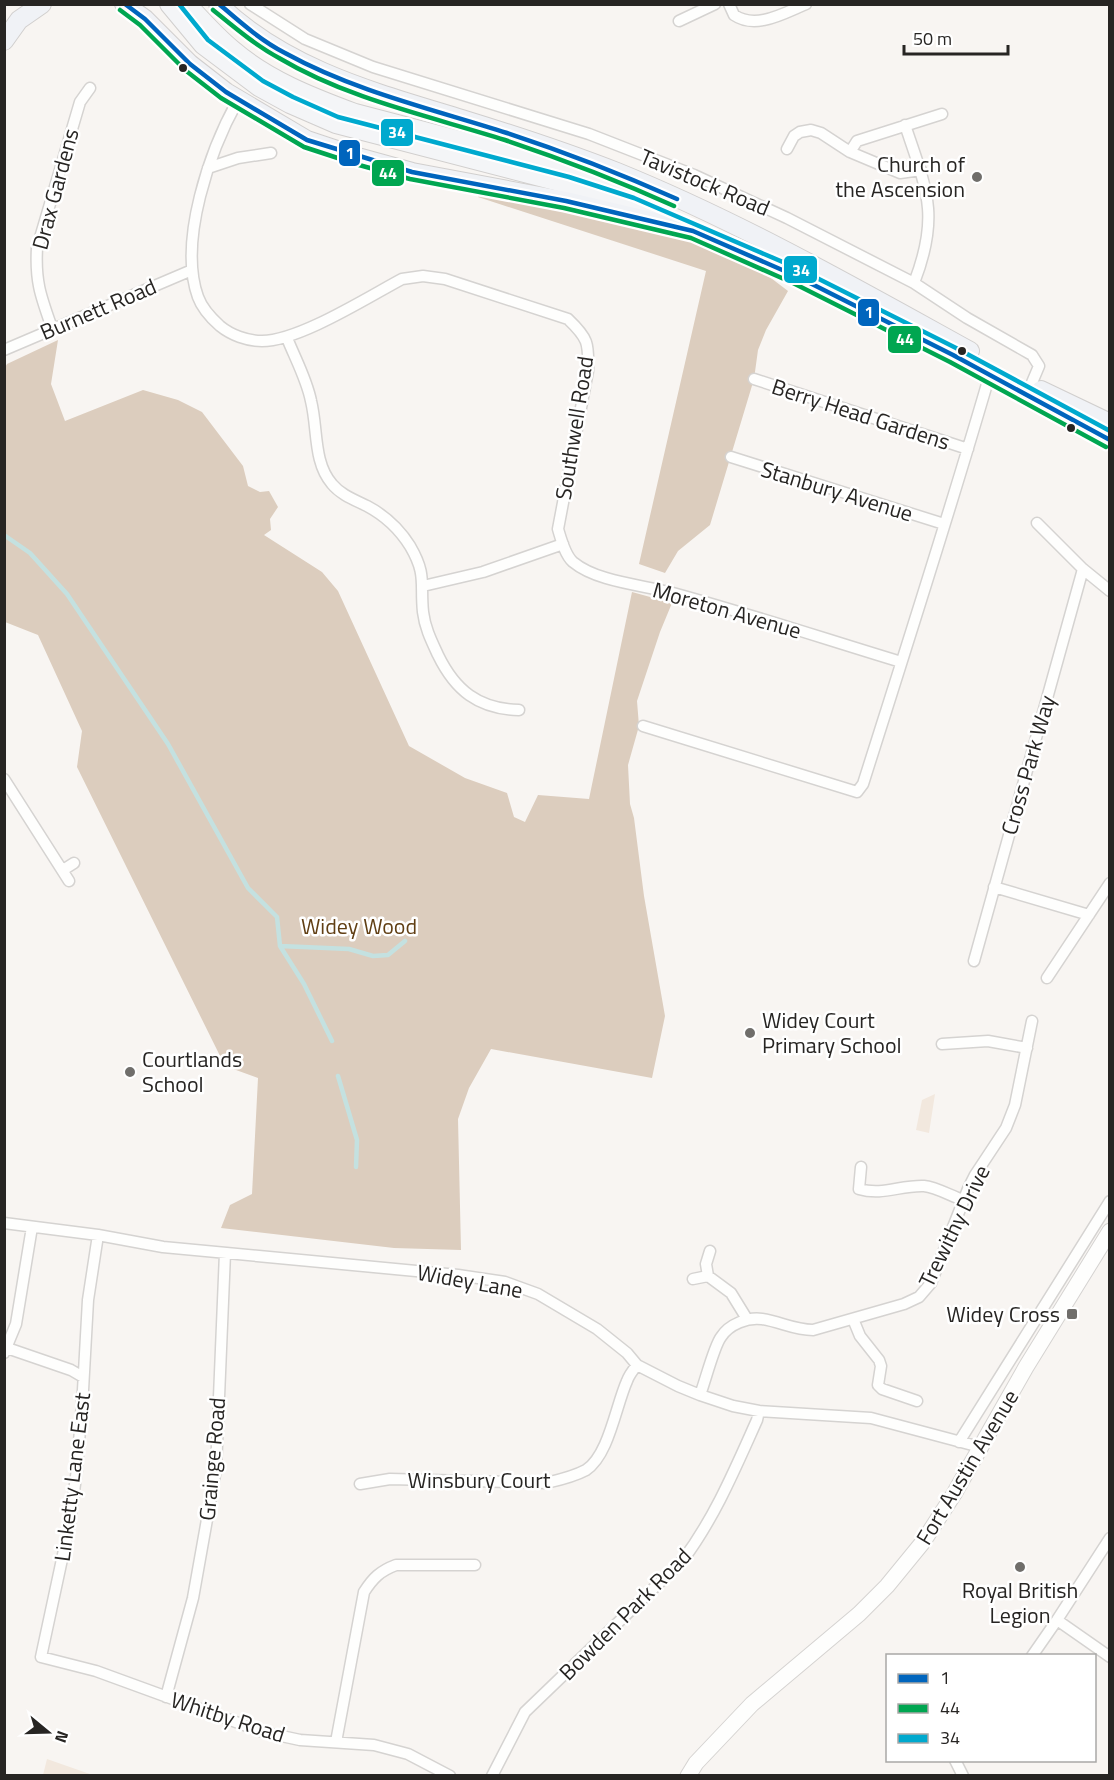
<svg xmlns="http://www.w3.org/2000/svg" width="1114" height="1780" font-family="'Titillium Web',sans-serif">
	<style>
		.green { fill: #f2e8de }
		.forest { fill: #dccdbe }
		.lines { fill: none; stroke-linecap: round; stroke-linejoin: round }
		.stream { stroke: #c4e1e0; stroke-width: 4.5 }
		.minor-casing { stroke: #d5d3d1; stroke-width: 13 }
		.secondary-casing { stroke: #d5d3d1; stroke-width: 17 }
		.primary-casing { stroke: #d1cfce; stroke-width: 20 }
		.trunk-casing { stroke: #d1cfce; stroke-width: 20 }
		.minor { stroke: #fefefd; stroke-width: 10 }
		.secondary { stroke: #fefefd; stroke-width: 15 }
		.primary { stroke: #f4f5f7; stroke-width: 18 }
		.trunk { stroke: #f0f2f6; stroke-width: 18 }
		.bus-1-casing { stroke: #fff; stroke-width: 9 }
		.bus-2-casing { stroke: #fff; stroke-width: 9 }
		.bus-3-casing { stroke: #fff; stroke-width: 9 }
		.bus-1 { stroke: #0065bd; stroke-width: 4.5 }
		.bus-2 { stroke: #00a651; stroke-width: 4.5 }
		.bus-3 { stroke: #00a9ce; stroke-width: 4.5 }
		.bus-dot { fill: #272523; stroke: #fff; stroke-width: 2 }
		.poi-dot { fill: #706e6b; stroke: #fff; stroke-width: 2 }
		.labels { text-anchor: middle; stroke-width: 5; stroke-linejoin: round; paint-order: stroke }
		.poi-label { font-size: 22px; fill: #272523; stroke: #fff; text-anchor: end }
		.street-label { font-size: 22px; fill: #272523; stroke: #fff }
		.park-label { font-size: 22px; fill: #613f14; stroke: #fff }
		.line-badge { stroke: #fff; stroke-width: 2 }
		.badge-label { font-size: 16px; text-anchor: middle; font-weight: bold; fill: #fff }
	</style>
	<rect width="100%" height="100%" fill="#f8f5f2"/>
	<path class="green" d="M935,1094L929,1133L916,1130L922,1100Z
		M47,1759L87,1773L93,1775H43Z"/>
	<path class="forest" d="M482,191L647,226L716,247L767,275L788,291L766,330L758,350L754,379L710,525L678,551L665,573L639,564L706,271L478,197Z
		M58,340L51,384L65,421L143,390L178,400L202,412L243,466L248,486L260,492L269,491L278,507L270,519L271,530L264,535L322,572L338,591L409,746L465,778L507,793L514,817L525,822L538,795L589,799L632,592L672,603L660,632L637,701L639,726L628,765L630,804L634,818L644,896L665,1016L652,1078L491,1049L469,1088L458,1119L461,1250L394,1248L221,1228L230,1205L252,1194L258,1078L225,1066L77,767L82,731L38,635L5,622L4,369L7,364Z"/>
	<g class="lines">
		<path class="stream" d="M4,535L30,553L67,594L168,744L248,888L277,917L280,946L304,984L332,1041
			M280,946L349,949L373,956L388,955L405,941
			M338,1076L357,1140L356,1167"/>
		<g class="minor-casing">
			<path id="minor" d="M250,4L305,39L373,67L589,134L694,175L787,218L914,283L967,318L1032,355L1039,366L1031,385
				M729,4L734,15C756,30 784,13 806,4
				M679,21L715,4
				M238,100C210,150 178,241 198,297C202,308 211,318 220,326C231,335 247,341 262,341C299,341 368,297 402,279L423,276L445,279L568,319C588,338 589,343 588,371L558,529C561,539 565,555 573,562C597,582 643,585 673,593C750,614 825,639 901,662
				M905,125C927,190 940,216 914,283
				M787,149L794,136L800,132L811,130L821,133L850,152L900,173L921,170
				M850,152L857,141L942,114
				M208,168L238,158L271,153
				M52,328C41,297 35,282 37,248L80,102L90,88
				M287,338C295,358 307,380 311,401C318,429 313,462 332,484C341,495 355,500 367,506C384,515 400,530 410,546C427,575 420,583 423,612C425,628 431,640 438,655C455,690 478,709 519,710
				M4,350L192,270
				M754,379L968,449
				M731,457L944,524
				M1037,523L1083,569L1110,591
				M423,586L483,572L563,544
				M643,726L857,792L863,784C905,651 948,518 987,384L988,375
				M4,779L69,881
				M63,870L74,863
				M994,887L1089,915
				M974,961L1083,569
				M1047,978L1110,883
				M942,1044L988,1041L1027,1048
				M861,1167L859,1189C883,1196 900,1185 924,1186C936,1187 951,1196 963,1200
				M4,1223L98,1235L163,1247L458,1275L505,1282L538,1294L597,1329L627,1353L637,1365L678,1386L700,1395L733,1406L759,1411L871,1418L980,1447
				M98,1235L88,1300L83,1390L77,1469L70,1522L41,1657L96,1671L263,1732L300,1740L374,1745L408,1754L450,1776
				M710,1251L706,1264L708,1276L731,1293L747,1319
				M693,1279L708,1276
				M853,1319L860,1336L879,1360L881,1366L878,1385L882,1389L917,1401
				M7,1348L71,1370L83,1377
				M4,1353L16,1324L32,1227
				M700,1395C705,1382 714,1346 721,1337C729,1324 748,1317 762,1319C781,1322 794,1330 813,1330L904,1304L919,1297L931,1283L968,1189L975,1175L1006,1128L1015,1105L1032,1021
				M959,1442L1110,1201
				M360,1484L390,1479L546,1483C559,1480 573,1477 586,1470C609,1455 616,1405 627,1381C629,1375 633,1370 637,1365
				M1057,1620L1110,1657
				M1032,1656L1057,1620L1110,1538
				M166,1697L193,1598L216,1469L225,1253
				M336,1742L364,1592C373,1578 380,1571 396,1565H475
				M955,1760L963,1776
				M492,1776L525,1712L683,1560C715,1517 735,1469 757,1420L759,1411"/>
		</g>
		<g class="secondary-casing">
			<path id="secondary" d="M688,1776L696,1763L752,1704L859,1614L887,1586L923,1542L954,1494L1026,1367L1110,1231"/>
		</g>
		<g class="primary-casing">
			<path id="primary" d="M169,4L203,45L259,87L290,104L336,124L567,184L631,205L664,219
				M187,4C202,20 216,36 233,50C268,80 312,97 355,113L637,187"/>
		</g>
		<g class="trunk-casing">
			<path id="trunk" d="M124,4L145,19L190,64L226,92L307,140L361,158L412,172L566,201L693,231L796,276L953,355L1110,440
				M218,4C287,70 374,92 462,119C514,135 566,152 617,172C740,222 854,287 970,351
				M4,41L19,20L42,4
				M1041,390L1110,423"/>
		</g>
		<use href="#minor" class="minor"/>
		<use href="#secondary" class="secondary"/>
		<use href="#primary" class="primary"/>
		<use href="#trunk" class="trunk"/>
		<g class="bus-1-casing">
			<path id="bus-1" d="M125,4L145,19L190,64L226,92L307,140L412,172L566,201L693,231L796,276L953,355L1110,440
				M219,4C240,22 260,40 285,53C354,91 432,109 507,133C565,152 621,174 677,199"/>
		</g>
		<g class="bus-2-casing">
			<path id="bus-2" d="M120,10L140,25L185,70L221,98L304,147L359,165L410,179L564,208L691,238L793,283L950,362L1106,447
				M213,10C234,27 255,45 279,58C348,99 429,116 505,140C562,159 619,181 674,206"/>
		</g>
		<g class="bus-3-casing">
			<path id="bus-3" d="M179,4L208,40L263,81L293,97L338,117L569,177L634,198L799,269L956,348L1110,431"/>
		</g>
		<use href="#bus-1" class="bus-1"/>
		<use href="#bus-2" class="bus-2"/>
		<use href="#bus-3" class="bus-3"/>
	</g>
	<g class="bus-dot">
		<circle cx="183" cy="68" r="5"/>
		<circle cx="962" cy="351" r="5"/>
		<circle cx="1071" cy="428" r="5"/>
	</g>
	<g class="poi-dot">
		<circle cx="977" cy="177" r="6"/>
		<circle cx="750" cy="1033" r="6"/>
		<circle cx="130" cy="1072" r="6"/>
		<rect x="1066" y="1308" width="12" height="12" rx="3"/>
		<circle cx="1020" cy="1567" r="6"/>
	</g>
	<g class="labels">
		<g class="poi-label">
			<text x="965" y="172">Church of<tspan x="965" dy="25">the Ascension</tspan></text>
			<text x="762" y="1028" text-anchor="start">Widey Court<tspan x="762" dy="25">Primary School</tspan></text>
			<text x="142" y="1067" text-anchor="start">Courtlands<tspan x="142" dy="25">School</tspan></text>
			<text x="1060" y="1322">Widey Cross</text>
			<text x="1020" y="1598" text-anchor="middle">Royal British<tspan x="1020" dy="25">Legion</tspan></text>
		</g>
		<g class="street-label">
			<text transform="translate(705 182) rotate(23)" y="8">Tavistock Road</text>
			<text transform="translate(55 189) rotate(-75)" y="8">Drax Gardens</text>
			<text transform="translate(98 309) rotate(-23)" y="8">Burnett Road</text>
			<text transform="translate(861 414) rotate(18)" y="8">Berry Head Gardens</text>
			<text transform="translate(574 428) rotate(-81)" y="8">Southwell Road</text>
			<text transform="translate(837 491) rotate(17)" y="8">Stanbury Avenue</text>
			<text transform="translate(727 610) rotate(16)" y="8">Moreton Avenue</text>
			<text transform="translate(1028 765) rotate(-74)" y="8">Cross Park Way</text>
			<text transform="translate(954 1226) rotate(-64)" y="8">Trewithy Drive</text>
			<text transform="translate(470 1281) rotate(10)" y="8">Widey Lane</text>
			<text transform="translate(212 1459) rotate(-85)" y="8">Grainge Road</text>
			<text transform="translate(967 1467) rotate(-59)" y="8">Fort Austin Avenue</text>
			<text transform="translate(72 1477) rotate(-83)" y="8">Linketty Lane East</text>
			<text x="479" y="1488">Winsbury Court</text>
			<text transform="translate(625 1614) rotate(-45)" y="8">Bowden Park Road</text>
			<text transform="translate(228 1717) rotate(18)" y="8">Whitby Road</text>
		</g>
		<g class="park-label">
			<text x="359" y="934">Widey Wood</text>
		</g>
	</g>
	<g class="line-badge">
		<rect x="380" y="118" width="34" height="29" rx="6" fill="#00a9ce"/>
		<rect x="338" y="139" width="23" height="28" rx="6" fill="#0065bd"/>
		<rect x="371" y="159" width="34" height="28" rx="6" fill="#00a651"/>
		<rect x="783" y="255" width="35" height="29" rx="6" fill="#00a9ce"/>
		<rect x="857" y="298" width="23" height="29" rx="6" fill="#0065bd"/>
		<rect x="887" y="325" width="35" height="29" rx="6" fill="#00a651"/>
	</g>
	<g class="badge-label">
		<text x="397" y="138">34</text>
		<text x="350" y="159">1</text>
		<text x="388" y="179">44</text>
		<text x="801" y="276">34</text>
		<text x="869" y="318">1</text>
		<text x="905" y="345">44</text>
	</g>
	<rect width="1114" height="1780" fill="none" stroke="#272523" stroke-width="12"/>
	<rect x="886" y="1654" width="210" height="108" fill="#ffffff" stroke="#a9a8a7" stroke-width="1.5"/>
	<rect x="898" y="1674" width="30" height="9" fill="#0065bd" stroke="#a9a8a7" stroke-width="1.5"/>
	<text x="940" y="1684" font-size="18" fill="#272523">1</text>
	<rect x="898" y="1704" width="30" height="9" fill="#00a651" stroke="#a9a8a7" stroke-width="1.5"/>
	<text x="940" y="1714" font-size="18" fill="#272523">44</text>
	<rect x="898" y="1734" width="30" height="9" fill="#00a9ce" stroke="#a9a8a7" stroke-width="1.5"/>
	<text x="940" y="1744" font-size="18" fill="#272523">34</text>
	<g transform="translate(48 1732) rotate(109)" stroke="#ffffff" stroke-width="4.5" paint-order="stroke">
	<path d="M0-4.5L10 22L0 15L-10 22Z" fill="#272523"/>
	<text y="-9" font-size="16" font-weight="bold" text-anchor="middle" fill="#272523">N</text>
	</g>
	<path d="M904 45v9h104v-9" fill="none" stroke="#272523" stroke-width="3"/>
	<text x="913" y="45" font-size="18" fill="#272523" stroke="#ffffff" stroke-width="4.5" paint-order="stroke">50 m</text>
</svg>
